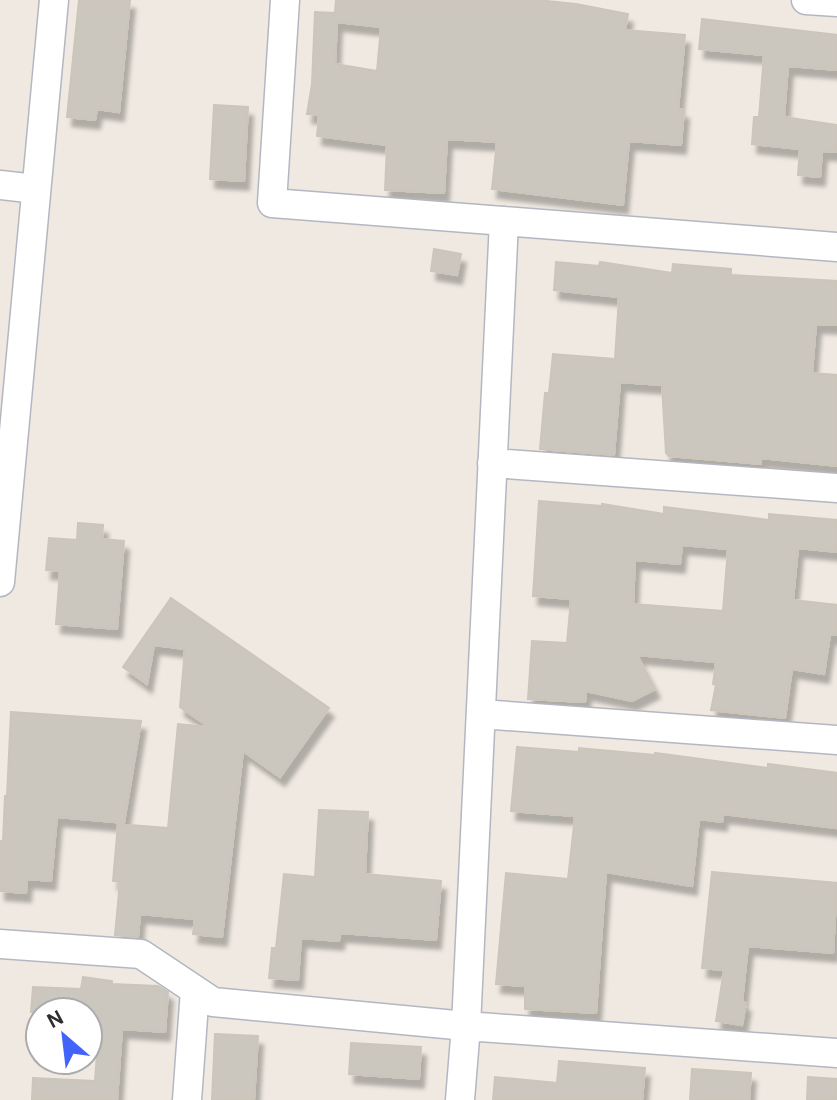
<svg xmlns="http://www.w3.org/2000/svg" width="837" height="1100" font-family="Karla,sans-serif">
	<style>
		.building { fill: #cbc7bf; stroke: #cbc5ba; stroke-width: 2; fill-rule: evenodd; filter: url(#shadow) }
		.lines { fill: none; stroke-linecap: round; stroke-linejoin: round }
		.street-casing { stroke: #b4b7c1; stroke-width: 31 }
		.street { stroke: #fff; stroke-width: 28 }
	</style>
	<defs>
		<filter id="shadow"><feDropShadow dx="5" dy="9" stdDeviation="2" flood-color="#0004"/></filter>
	</defs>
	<rect width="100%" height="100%" fill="#efe9e1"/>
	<path class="building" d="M79,0H130L119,112L97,109L95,120L67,117Z
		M336,0H537L576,4L628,14L625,30L685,35L678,109L684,110L681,145L629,141L623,205L492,189L497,142L447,139L444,193L385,190L387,145L317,136L319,115L307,114L312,84L315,12L335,13ZM337,22L381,27L377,71L335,64Z
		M702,19L837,35V70L788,66L784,117L837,125V152L822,151L820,177L798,175L800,149L752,144L754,117H759L764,55L699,49Z
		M214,105L248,107L244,181L210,179Z
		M434,249L461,254L457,275L431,271Z
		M556,262L599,266L600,262L672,273L673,264L731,269V275L837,281V325L816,324L812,373L837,375V466L761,458V464L669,456L666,453L662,385L620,382L614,455L540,449L545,393H549L553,354L615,359L619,297L554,290Z
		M539,501L602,506V504L664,514V507L769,520V514L837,520V552L798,548L793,600L837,605V635H830L824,674L792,669L785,718L711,710L716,685L713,684L716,662L637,655L655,689L632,701L586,691L585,702L528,699L532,641L567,643L571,599L533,596ZM682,545L728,549L723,611L633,604L635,560L680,564Z
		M78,523L103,525L102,539L124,541L117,629L56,624L60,571L46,570L49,538L77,540Z
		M171,598L329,708L280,777L243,751L222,937L193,934L195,919L140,914L138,937L115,935L120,882L113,881L118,824L168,828L178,724L209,727L180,707L185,649L154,645L147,684L123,667Z
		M11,712L141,721L124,823L57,817L51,881L27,879L26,893L0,891V841H3L5,796H7Z
		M517,747L579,752V748L655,755V753L768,768V764L837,773V828L723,814L722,822L699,819L692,886L606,872L596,1013L525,1009V986L496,984L506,873L568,879L575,816L511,811Z
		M319,810L368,812L365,874L441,881L436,940L340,933L339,941L301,938L298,980L269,978L272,948H276L284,874L315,877Z
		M712,872L837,883L833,953L748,946L742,1002L746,1003L742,1025L716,1021L724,970L702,968Z
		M83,977L112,981V984L158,986L168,992L165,1032L122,1029L117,1100H32L33,1078L95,1081L99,1026L88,1024V1012H31L33,987L81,989Z
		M215,1034L258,1036L254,1100H212Z
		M351,1043L421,1047L419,1079L349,1074Z
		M559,1061L645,1068L642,1100H493L495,1077L557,1083Z
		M692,1069L751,1073L749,1100H690Z
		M808,1077L837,1079V1100H807Z"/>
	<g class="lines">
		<g class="street-casing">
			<path id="street" d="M285,0L272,203L837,247
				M806,0L837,2
				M0,185L36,189
				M492,463L837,488
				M0,582L54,0
				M481,714L837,740
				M0,944L141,954L213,1002L466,1026L837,1053
				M187,1100L195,990
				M460,1100L466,1026L504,221"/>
		</g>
		<use href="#street" class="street"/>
	</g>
	<g transform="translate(64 1036) rotate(332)"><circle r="38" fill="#ffffff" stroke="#ababab" stroke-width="2"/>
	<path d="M0-6L14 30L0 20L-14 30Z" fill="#4264fb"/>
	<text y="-12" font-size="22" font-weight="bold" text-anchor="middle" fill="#2e2e2e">N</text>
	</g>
</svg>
